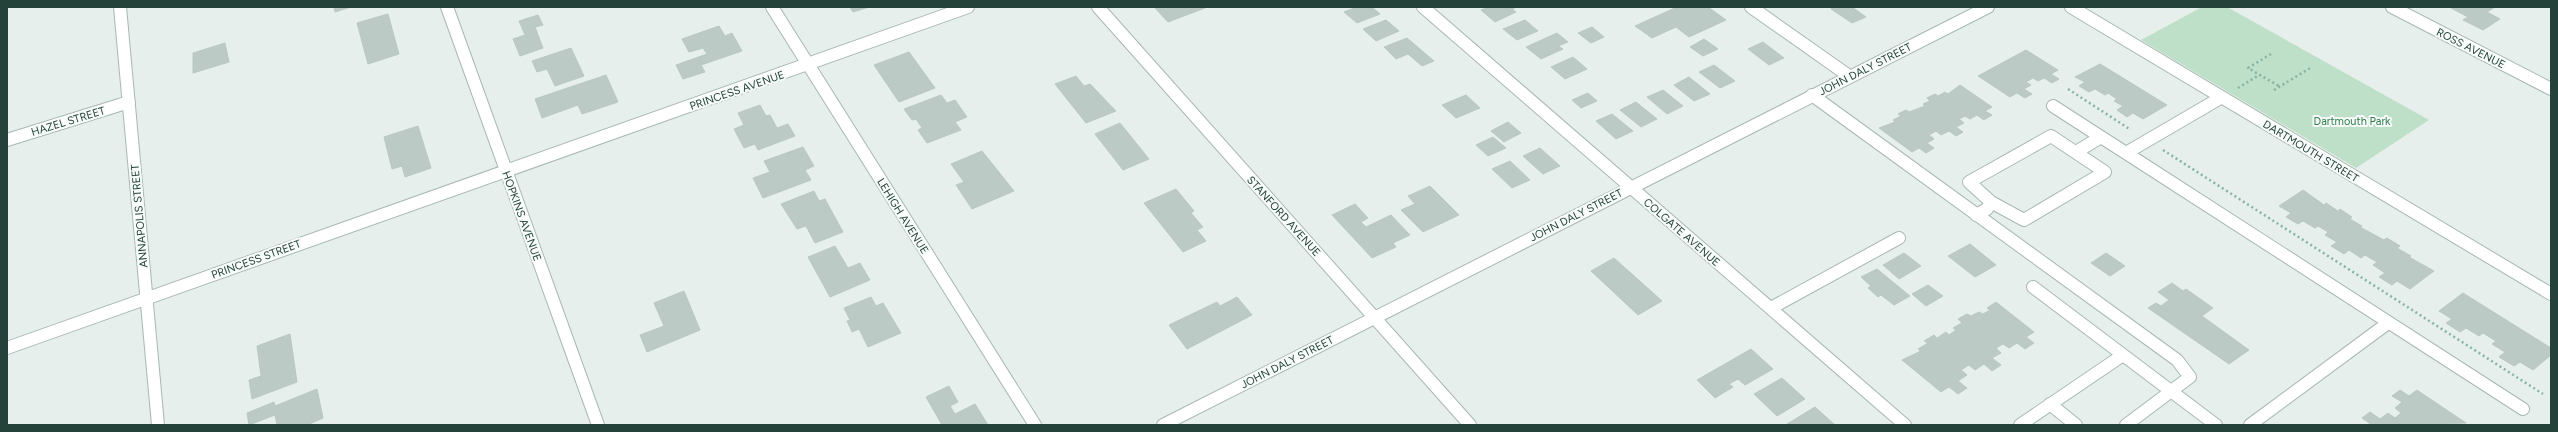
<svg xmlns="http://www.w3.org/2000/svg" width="2558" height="432" font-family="Figtree,sans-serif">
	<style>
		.green { fill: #bfe0c8 }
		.building { fill: #bbcac4; stroke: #b8c9c2 }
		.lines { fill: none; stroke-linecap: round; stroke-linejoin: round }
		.minor-casing { stroke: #a8b8b2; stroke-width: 14 }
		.path { stroke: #86b3a5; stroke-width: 2.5; stroke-dasharray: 2 3; stroke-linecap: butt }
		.minor { stroke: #fff; stroke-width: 12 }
		.labels { text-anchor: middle; stroke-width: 4; stroke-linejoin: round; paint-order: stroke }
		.street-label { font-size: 11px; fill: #24423a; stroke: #f7fbf9 }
		.park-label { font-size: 11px; fill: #2d7a4b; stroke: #f7fbf9 }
	</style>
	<rect width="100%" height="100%" fill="#e6efeb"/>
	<path class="green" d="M2202,7H2227L2429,120L2356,168L2141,40Z"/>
	<path class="building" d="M334,7H351L335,12Z
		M850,7H869L853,12Z
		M1159,7H1205V8L1168,22L1155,8Z
		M1357,7H1372L1380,14L1357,23L1344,12Z
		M1489,7H1517L1512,9L1516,12L1495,22L1481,10Z
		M1677,7H1708L1726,20L1689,37L1676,27L1652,38L1635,26Z
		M1835,7H1852L1866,17L1852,23L1831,9Z
		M2453,7H2495L2487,12L2500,19L2483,30L2463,20L2468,17L2451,8Z
		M388,14L399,54L368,64L357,23Z
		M538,15L543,25L535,27L543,48L520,56L513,39L525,35L519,21Z
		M1386,20L1399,31L1376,41L1363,29Z
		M1525,20L1538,31L1517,40L1503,29Z
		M719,26L725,36L732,33L742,51L701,65L705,72L683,79L676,65L707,54L703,48L689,52L682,39Z
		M1592,27L1604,37L1591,43L1578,33Z
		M1557,33L1568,42L1558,46L1563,49L1541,59L1526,47Z
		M1407,38L1434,61L1422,66L1408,54L1396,59L1384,47Z
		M1704,39L1718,49L1703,56L1690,47Z
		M1763,42L1784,58L1769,65L1748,49Z
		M225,43L229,62L193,73V53Z
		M571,48L584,76L555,86L547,69L537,72L532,61Z
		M2026,50L2058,70L2051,74L2059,79L2052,83L2044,78L2038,81L2033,78L2026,82L2031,85L2024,89L2032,94L2025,98L2017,93L2010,97L1978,76Z
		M909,52L935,88L899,102L874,65Z
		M1573,57L1587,69L1565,79L1551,67Z
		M2100,64L2167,105L2143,119L2133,113L2127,117L2117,110L2123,106L2114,101L2117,99L2108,93L2105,95L2095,89L2089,92L2079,86L2085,82L2075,77Z
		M1714,65L1735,81L1720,88L1699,72Z
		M606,75L618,102L582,114L578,105L542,118L535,99Z
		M1076,76L1084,86L1090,84L1116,111L1086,123L1055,84Z
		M1689,77L1710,94L1694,101L1674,85Z
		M1960,85L1992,107L1985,111L1992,115L1984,120L1977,115L1970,119L1965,116L1959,119L1964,123L1956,127L1963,132L1956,136L1949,131L1941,135L1936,131L1929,135L1934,139L1927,143L1934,148L1926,153L1919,148L1912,152L1879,128L1895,122L1893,120L1901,116L1898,114L1906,110L1909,112L1925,106L1923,104L1930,101L1927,98L1935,94L1938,96L1945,92L1948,94Z
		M1663,90L1683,106L1667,114L1647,97Z
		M1588,93L1597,101L1581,108L1572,100Z
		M941,95L947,103L955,100L967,117L955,122L961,130L927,143L918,130L922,128L916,119L912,120L904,109Z
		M1466,95L1480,108L1456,118L1442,105Z
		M1636,102L1657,119L1641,127L1620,110Z
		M760,105L766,116L770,115L777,128L788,124L795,136L758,150L755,144L744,148L734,129L744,125L738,113Z
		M1612,114L1633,131L1616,139L1596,121Z
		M1508,122L1521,133L1504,142L1491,131Z
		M1120,123L1149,159L1123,170L1095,134Z
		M418,126L431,168L405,177L402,166L392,169L384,137Z
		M1493,137L1506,148L1488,156L1476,145Z
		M803,147L814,166L805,170L811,180L763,198L753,178L770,172L764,161Z
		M1540,148L1560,166L1543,174L1523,156Z
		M982,151L1014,191L972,209L956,185L964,182L951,164Z
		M1510,161L1530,180L1512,188L1492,169Z
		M1430,186L1459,215L1423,232L1401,210L1415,204L1408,196Z
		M1176,189L1194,211L1191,213L1203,227L1197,230L1206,241L1183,252L1144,203Z
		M2303,190L2324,205L2326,203L2338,211L2340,209L2352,217L2350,219L2362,226L2360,227L2384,240L2387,238L2400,246L2397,248L2411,256L2409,257L2434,271L2410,289L2397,281L2392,285L2379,277L2385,273L2373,265L2377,262L2365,255L2361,258L2349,250L2344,254L2331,246L2337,242L2325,235L2328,232L2318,226L2315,228L2303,221L2298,224L2286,217L2291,213L2279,206Z
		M814,191L819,201L825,199L843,232L815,243L806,226L797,229L781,204Z
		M1355,204L1368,218L1361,222L1366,227L1391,215L1410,235L1393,243L1396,247L1372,258L1332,215Z
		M1970,244L1996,265L1975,277L1948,256Z
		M835,246L848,268L860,263L870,280L830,297L808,257Z
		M1904,253L1921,266L1899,279L1883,265Z
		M2106,253L2125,266L2110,276L2091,263Z
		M1614,258L1662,301L1638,315L1591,271Z
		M1877,269L1910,296L1894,305L1881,295L1878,297L1868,288L1871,286L1861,277Z
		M2172,283L2183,291L2186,289L2213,308L2202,316L2249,350L2229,364L2148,308L2156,303L2161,306L2169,300L2158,292Z
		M1928,285L1943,296L1926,306L1912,294Z
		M684,291L700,330L647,352L640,335L664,326L654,303Z
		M2463,293L2551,348V355L2533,370L2520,362L2514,366L2499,357L2505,352L2492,344L2496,341L2483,333L2479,336L2466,328L2460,332L2446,323L2452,319L2439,311Z
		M871,297L876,306L883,303L901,333L868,347L859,329L852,332L847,321L850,320L844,308Z
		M1237,297L1252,315L1187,349L1169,325L1217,302L1220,306Z
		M1996,302L2034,332L2026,337L2034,343L2025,349L2017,343L2009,348L2003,344L1996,348L2001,353L1992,358L2001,365L1992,371L1984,364L1975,370L1969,365L1961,370L1967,375L1958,381L1967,388L1958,394L1949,387L1941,392L1902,360L1921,351L1918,349L1928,343L1924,341L1934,335L1937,338L1946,332L1949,335L1956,330L1953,328L1962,323L1958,319L1967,314L1971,316L1979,312L1983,314L1990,310L1987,308Z
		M290,334L297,382L252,399L249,380L261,376L257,346Z
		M1751,349L1773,369L1745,385L1738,379L1729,384L1733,387L1715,398L1697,380Z
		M1782,378L1805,399L1777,416L1754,394Z
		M949,386L958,402L950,406L955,414L975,404L988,425H942L926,397Z
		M317,389L323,418L307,425H277L275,415L249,425L247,413L274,402L275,406Z
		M2400,390L2409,396L2417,390L2466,423L2372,425L2362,418L2370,412L2380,419L2388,413L2395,418L2401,413L2395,408L2402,402L2392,396Z
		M1815,407L1835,425L1787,424Z"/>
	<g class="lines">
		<g class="minor-casing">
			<path id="minor" d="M120,7L158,425
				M447,7L598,425
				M772,7L1035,425
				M1098,7L1470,425
				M1423,7L1905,425
				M1751,7L1849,76
				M2071,7L2551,294
				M2392,7L2551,89
				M1812,95L2177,360L2190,377L2126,425
				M2222,97L2126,153L2523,409
				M2053,106L2101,137
				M2051,136L2105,172L2024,220L1991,202L1969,182Z
				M7,140L129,102
				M2076,152L2101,137L2126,153
				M1976,215L1987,209L1991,202
				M2033,287L2216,425
				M1771,308L1899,238
				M7,348L968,7
				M2050,404L2076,425
				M1163,425L1988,7
				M2020,425L2123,355
				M2250,425L2388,323"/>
		</g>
		<path class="path" d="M2271,54L2248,68L2279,86
			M2238,88L2259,75
			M2068,89L2131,130
			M2274,90L2312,67
			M2163,150L2543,394"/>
		<use href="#minor" class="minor"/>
	</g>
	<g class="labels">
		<g class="street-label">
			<text transform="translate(2471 48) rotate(27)" y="4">ROSS AVENUE</text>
			<text transform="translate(1865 69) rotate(-27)" y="4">JOHN DALY STREET</text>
			<text transform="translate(737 90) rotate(-19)" y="4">PRINCESS AVENUE</text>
			<text transform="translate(68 121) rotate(-17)" y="4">HAZEL STREET</text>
			<text transform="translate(2311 151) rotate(31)" y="4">DARTMOUTH STREET</text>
			<text transform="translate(1576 215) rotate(-27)" y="4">JOHN DALY STREET</text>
			<text transform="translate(139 216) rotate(-95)" y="4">ANNAPOLIS STREET</text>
			<text transform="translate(522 216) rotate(70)" y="4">HOPKINS AVENUE</text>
			<text transform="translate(903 216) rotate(58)" y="4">LEHIGH AVENUE</text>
			<text transform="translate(1284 216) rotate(48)" y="4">STANFORD AVENUE</text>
			<text transform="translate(1682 232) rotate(41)" y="4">COLGATE AVENUE</text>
			<text transform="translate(256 259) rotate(-20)" y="4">PRINCESS STREET</text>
			<text transform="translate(1287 362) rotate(-27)" y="4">JOHN DALY STREET</text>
		</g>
		<g class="park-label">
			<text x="2352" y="125">Dartmouth Park</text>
		</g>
	</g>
	<rect width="2558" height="432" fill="none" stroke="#24423a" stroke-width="16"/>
</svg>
